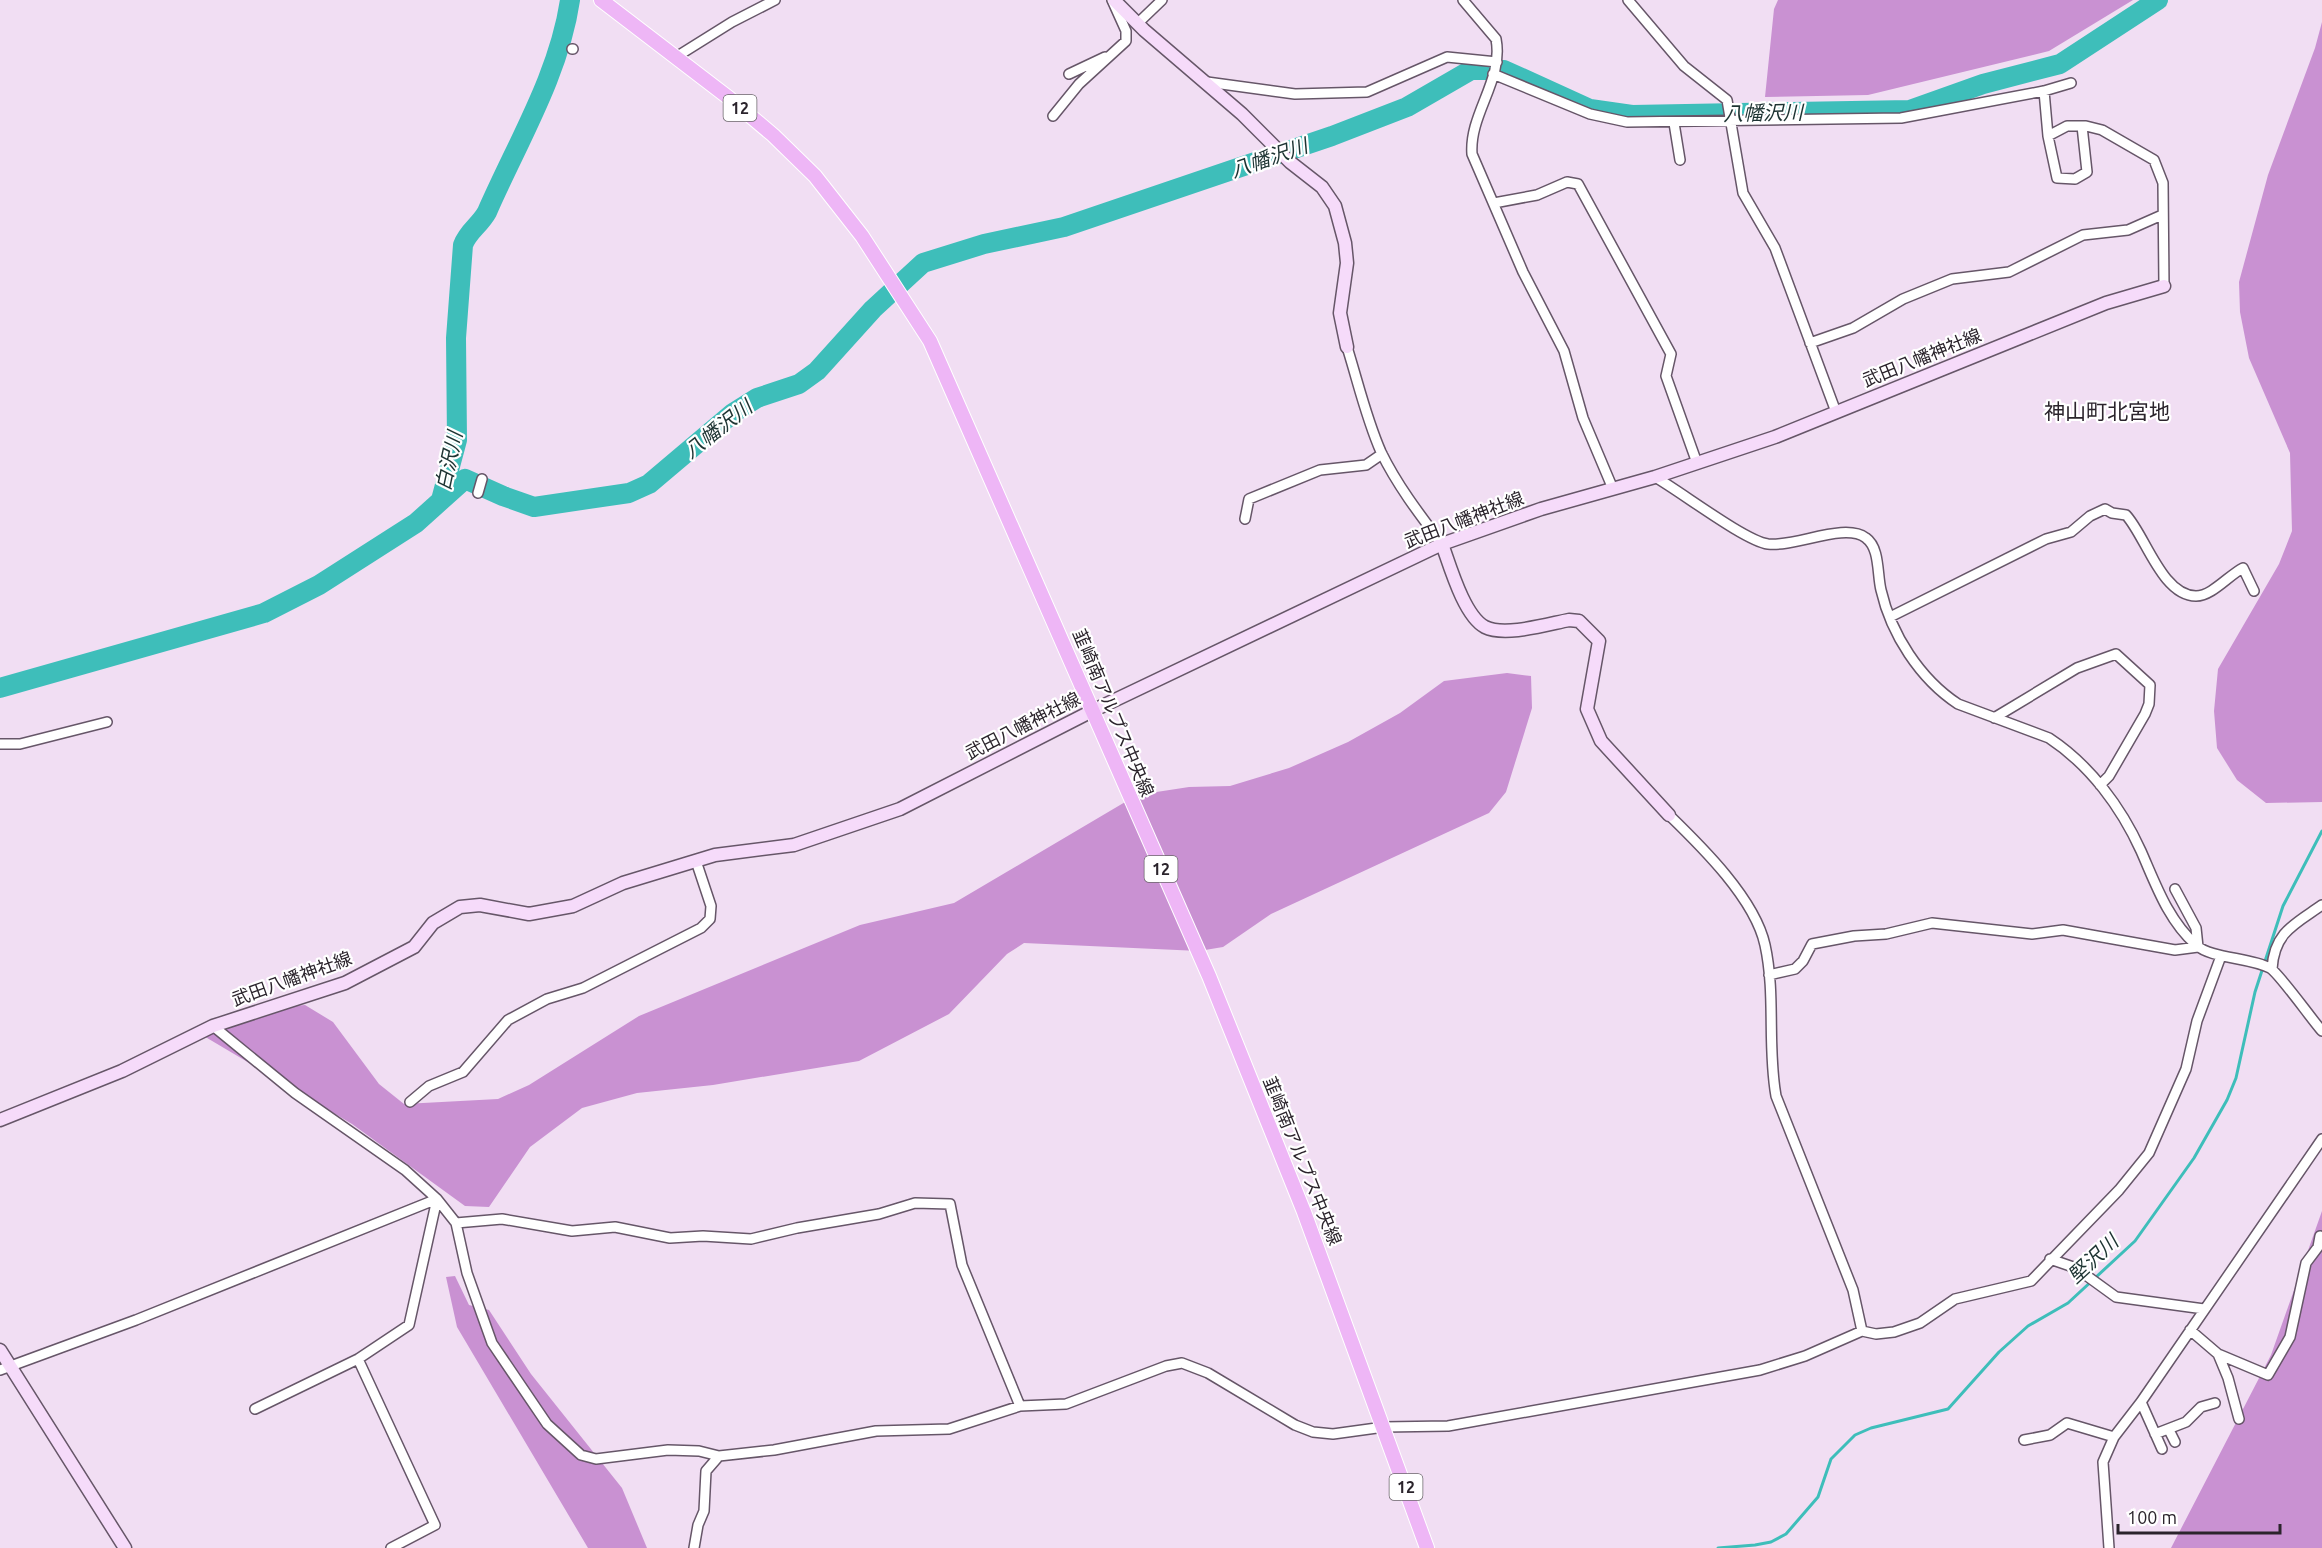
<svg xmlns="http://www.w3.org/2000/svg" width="2322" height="1548" font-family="Ubuntu,'Noto Sans JP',sans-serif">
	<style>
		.forest { fill: #c991d2 }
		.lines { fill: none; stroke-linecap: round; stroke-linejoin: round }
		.stream { stroke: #3ebeba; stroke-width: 3 }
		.river { stroke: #3ebeba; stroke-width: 20 }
		.street-casing { stroke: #665668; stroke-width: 12 }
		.secondary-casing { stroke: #665668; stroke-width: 15 }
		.primary-casing { stroke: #fff; stroke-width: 16 }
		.street { stroke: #fff; stroke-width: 9 }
		.secondary { stroke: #f6dbfa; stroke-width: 12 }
		.primary { stroke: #eeb6f6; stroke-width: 14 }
		.labels { text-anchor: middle; stroke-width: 4.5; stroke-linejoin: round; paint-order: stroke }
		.shield { fill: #fff; stroke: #6b666b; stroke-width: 1.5 }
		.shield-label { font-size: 16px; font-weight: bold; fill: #2b242c }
		.street-label { font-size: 18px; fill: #2b242c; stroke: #fff }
		.water-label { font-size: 20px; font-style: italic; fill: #1d3332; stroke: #fff }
		.quarter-label { font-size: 21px; fill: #2b242c; stroke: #fff }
	</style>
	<rect width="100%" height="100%" fill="#f1def3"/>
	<path class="forest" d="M1778,0H2133L2049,51L1868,95L1765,97L1774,9Z
		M2322,22V802L2266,803L2237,780L2217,748L2214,711L2218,669L2279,564L2292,531L2290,453L2249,358L2240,312L2239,282L2268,175L2315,48Z
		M1507,673L1531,676L1532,708L1506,792L1489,813L1271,914L1223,947L1199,951L1024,943L1007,954L949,1014L859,1061L713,1085L637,1093L582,1108L530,1147L489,1207L465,1206L352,1124L197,1032L245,1010L305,1005L333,1022L379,1084L404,1104L498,1099L529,1085L639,1016L860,925L954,903L1137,795L1189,787L1230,786L1289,768L1348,742L1400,713L1444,681Z
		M2322,1211V1548H2171L2271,1355Z
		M455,1276L469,1305L489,1310L531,1374L622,1488L647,1548H588L457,1327L446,1277Z"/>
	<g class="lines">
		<path class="stream" d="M1718,1548L1755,1545L1771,1542L1786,1534L1818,1497L1831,1459L1855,1435L1871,1428L1948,1409L1999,1352L2028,1326L2068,1303L2135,1241L2194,1158L2227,1100L2236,1078L2255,992L2283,906L2322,831"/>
		<path class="river" d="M441,500L457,440L456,338L463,245C468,231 480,225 487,212C517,143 559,75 570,0
			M0,688L264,613L319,585L416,523L465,479L503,496L534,507L629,493L649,484L733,413L757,398L799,384L817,371L873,309L923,263L984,244L1064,227L1332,136L1407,107L1471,70H1504L1590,109L1632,115L1910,110L1983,84L2060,64L2158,0"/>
		<g class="street-casing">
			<path id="street" d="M1463,0L1496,39C1504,80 1469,114 1472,154L1523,272L1564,351L1583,418L1613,489
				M1628,0L1684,66L1727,100L1743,193L1775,248L1836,412
				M1137,24L1162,0
				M572,49H573
				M676,57L732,22L775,0
				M1069,74L1105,57
				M1493,74L1590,114L1627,122L1901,118L2044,91L2071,83
				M1207,82L1295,94L1367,92L1447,57L1497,62
				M2044,91L2048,136L2057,178L2075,179L2087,172L2082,126
				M1053,116L1079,84L1126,41V31L1112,0
				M1674,123L1680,160
				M2048,136L2067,126H2086L2102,130L2154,160L2163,183L2164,286
				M1494,203L1537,195L1567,182L1578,184L1671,354L1666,376L1697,463
				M1810,343L1853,328L1903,299L1952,279L2009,272L2083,235L2128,230L2162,215
				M1347,347C1358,382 1366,418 1381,452C1397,485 1420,515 1442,544
				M1655,477C1680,491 1745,541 1768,544C1796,547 1845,522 1866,538C1880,548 1877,574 1881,590C1891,634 1920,679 1958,704L2049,738C2090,765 2121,807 2141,851C2156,885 2168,920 2196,945C2212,959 2249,957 2270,968C2279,973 2312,1020 2322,1031
				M478,493L482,479
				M1245,519L1249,499L1320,470L1366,465L1382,454
				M1890,617L2046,539L2071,532L2090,516L2105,509L2112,513L2126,515C2145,535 2162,596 2196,596C2212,596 2229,575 2243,568L2254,591
				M1994,718L2077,668L2116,654L2150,685L2149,704L2145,714L2109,776L2100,785
				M0,744H20L107,722
				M1669,815C1702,847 1755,899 1765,945C1776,995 1767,1046 1776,1096L1853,1290L1862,1331
				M2175,889L2196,928L2198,947
				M2272,969C2274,932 2295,924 2322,905
				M1769,975L1795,969L1803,961L1812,944L1854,936L1886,934L1932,923L2032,934L2063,930L2175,950L2198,947
				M213,1026L295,1093L405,1170L437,1199L456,1223L467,1273L492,1343L547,1424L581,1455L596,1459L668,1450L699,1451L719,1456L774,1450L876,1431L949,1429L1020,1406L1066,1404L1166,1366L1182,1363L1208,1373L1295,1425L1313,1432L1333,1434L1384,1427L1448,1426L1760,1370L1805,1356L1862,1331L1876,1334L1894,1332L1920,1323L1955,1299L2031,1281L2119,1190L2149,1153L2186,1069L2197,1021L2221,956
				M410,1102L429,1086L463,1072L508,1020L547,999L583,988L701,928L710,919L711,906L696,861
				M456,1223L502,1219L572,1231L615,1227L670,1238L703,1236L751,1239L797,1228L879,1214L915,1203L950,1204L962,1265L1020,1406
				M2050,1259L2076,1268L2116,1297L2204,1309
				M2190,1330L2218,1354L2268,1375L2290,1337L2306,1263L2318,1247L2320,1236
				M2218,1354L2228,1378L2239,1419
				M358,1359L435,1525L391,1548
				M0,1370L136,1320L437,1199
				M2141,1402L2162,1449
				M255,1409L358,1359L409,1325L437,1199
				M2169,1430L2175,1442
				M2155,1434L2186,1422L2201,1407L2215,1403
				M2024,1440L2050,1435L2067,1423L2114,1437
				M694,1548L698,1525L704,1511L706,1471L719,1456
				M2109,1548L2103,1462L2114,1437L2141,1402L2322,1139"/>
		</g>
		<g class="secondary-casing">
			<path id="secondary" d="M1114,0L1144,30L1242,114L1290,162L1322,187L1335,206L1345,243L1347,263L1340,313L1347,347
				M1442,544C1450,566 1464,616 1485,627C1505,637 1548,624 1569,620L1579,621L1599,641L1587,709L1601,741L1669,815
				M0,1120L122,1071L213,1026L345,983L414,947L433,923L460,907L480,905L529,914L573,906L623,883L715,855L794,845L900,809L1092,711L1442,544L1541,509L1655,477L1775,437L2106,303L2164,286
				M0,1350L125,1548"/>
		</g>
		<g class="primary-casing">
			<path id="primary" d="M601,0L729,98L773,135L815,176L862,236L930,341L1209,976L1304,1212L1427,1548"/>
		</g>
		<use href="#street" class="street"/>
		<use href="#secondary" class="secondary"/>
		<use href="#primary" class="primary"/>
	</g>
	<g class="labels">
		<g class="shield">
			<rect x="723.5" y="95" width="33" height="26" rx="4.5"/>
			<rect x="1144.5" y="856" width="33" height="26" rx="4.5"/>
			<rect x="1389.5" y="1474" width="33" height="26" rx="4.5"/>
		</g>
		<g class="shield-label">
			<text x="740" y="114">12</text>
			<text x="1161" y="875">12</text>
			<text x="1406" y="1493">12</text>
		</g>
		<g class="street-label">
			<text transform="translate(1922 358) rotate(-22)" y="6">武田八幡神社線</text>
			<text transform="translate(1464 520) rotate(-21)" y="6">武田八幡神社線</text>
			<text transform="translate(1113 713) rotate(67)" y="6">韮崎南アルプス中央線</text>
			<text transform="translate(1023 726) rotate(-27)" y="6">武田八幡神社線</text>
			<text transform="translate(292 979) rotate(-20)" y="6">武田八幡神社線</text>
			<text transform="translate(1302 1161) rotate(68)" y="6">韮崎南アルプス中央線</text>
		</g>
		<g class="water-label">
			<text transform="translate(1763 113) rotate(-1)" y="7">八幡沢川</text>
			<text transform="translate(1269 158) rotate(-19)" y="7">八幡沢川</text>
			<text transform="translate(718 429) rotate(-38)" y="7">八幡沢川</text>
			<text transform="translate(449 461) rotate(-78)" y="7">白沢川</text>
			<text transform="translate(2093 1259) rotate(-43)" y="7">堅沢川</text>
		</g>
		<g class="quarter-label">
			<text x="2107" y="419">神山町北宮地</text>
		</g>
	</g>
	<path d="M2118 1524v9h162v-9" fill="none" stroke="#2b242c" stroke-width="3"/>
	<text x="2127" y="1524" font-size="18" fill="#2b242c" stroke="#ffffff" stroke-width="4.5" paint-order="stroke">100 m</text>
</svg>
